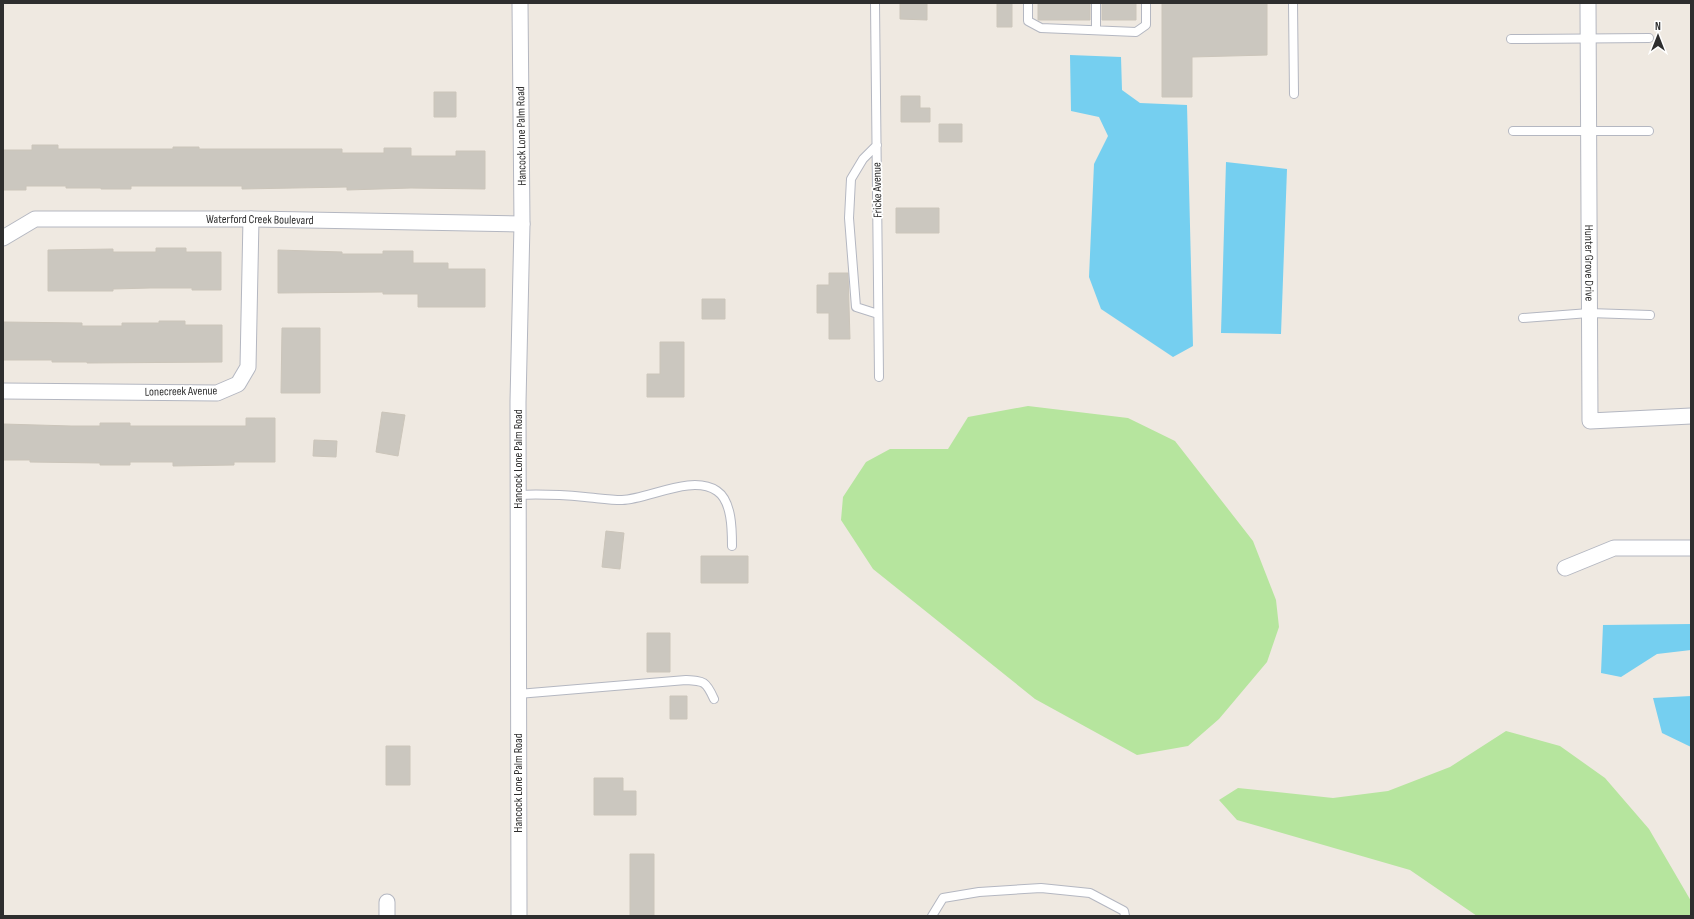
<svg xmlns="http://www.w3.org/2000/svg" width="1694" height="919" font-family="'Sofia Sans Condensed',sans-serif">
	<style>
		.green { fill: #b6e59e }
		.water { fill: #75cff0 }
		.building { fill: #cbc7bf; stroke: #cbc5ba }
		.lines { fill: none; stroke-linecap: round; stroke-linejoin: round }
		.service-casing { stroke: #b4b7c1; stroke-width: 10 }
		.minor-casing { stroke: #b4b7c1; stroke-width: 17 }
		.service { stroke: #fff; stroke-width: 8 }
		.minor { stroke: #fff; stroke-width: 15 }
		.labels { text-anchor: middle; stroke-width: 3.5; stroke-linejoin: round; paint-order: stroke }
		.street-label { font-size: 12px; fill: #2e2e2e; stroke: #fff }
	</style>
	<rect width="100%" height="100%" fill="#efe9e1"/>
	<path class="green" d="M1028,406L1128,418L1175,441L1253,541L1276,600L1279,627L1267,662L1219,719L1188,746L1137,755L1035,699L873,569L841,520L843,497L866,462L890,449H948L968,417Z
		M1506,731L1560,746L1605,778L1649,829L1691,901V916H1477L1410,870L1237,820L1219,800L1238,788L1333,798L1388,791L1450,767Z"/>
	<path class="water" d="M1070,55L1121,57L1122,90L1140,103L1187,105L1193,346L1173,357L1101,309L1089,277L1094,164L1108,136L1099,117L1071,111Z
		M1226,162L1287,169L1281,334L1221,333Z
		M1691,624V650L1657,654L1621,677L1601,673L1603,625Z
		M1691,696V747L1662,733L1653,698Z"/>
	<path class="building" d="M900,3H927V20L900,19Z
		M997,3H1012V27H997Z
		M1038,3H1090V20H1038Z
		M1102,3H1136V20H1102Z
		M1162,3H1267V55L1192,57V97H1162Z
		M434,92H456V117H434Z
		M901,96H920V108H930V122H901Z
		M939,124H962V142H939Z
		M32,145H58V149H173V147H199V149H342V153H384V148H411V156H456V151H485V189L411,188L347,190V187L242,189V186H131V189H101V188H66V186H26V190H3V150H32Z
		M896,208H939V233H896Z
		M156,248H186V252H221V290H192V288H150L113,289V291H48V250L113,249V252H156Z
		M278,250L342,252V254H383V251H413V263H448V269H485V307H418V294H383V292L278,293Z
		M829,273H848L850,339H829V313H817V285H829Z
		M702,299H725V319H702Z
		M159,321H185V325H222V362L87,363V362H52V360H3V322L82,323V326H122V323H159Z
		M282,328H320V393H281Z
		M660,342H684V397H647V374H660Z
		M382,412L405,415L398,456L376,452Z
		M246,418H275V462H234V465L173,466V462H130V465H100V463L30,462V460H3V424L71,426H100V423H130V426H246Z
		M314,440L337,441L336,457L313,456Z
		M606,531L624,533L620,569L602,567Z
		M701,556H748V583H701Z
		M647,633H670V672H647Z
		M670,696H687V719H670Z
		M386,746H410V785H386Z
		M594,778H623V791H636V815H594Z
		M630,854H654V915H630Z"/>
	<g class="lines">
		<g class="service-casing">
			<path id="service" d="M875,3L879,377
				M1028,3V21L1041,28L1136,32L1146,25V3
				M1293,3L1294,94
				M1096,30V3
				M1511,39L1649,38
				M1513,131H1649
				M877,145L863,159L851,179L849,218L856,307L878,314
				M1523,318L1589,313L1650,315
				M518,495C541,494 563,495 585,497C597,498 610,500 622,500C649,499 692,474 717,491C732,501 732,530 732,546
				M518,694L686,680C704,681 706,681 714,699
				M932,916L943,898L979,892L1041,888L1090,893L1124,911L1125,916"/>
		</g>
		<g class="minor-casing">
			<g id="minor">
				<path id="s1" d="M1588,3L1590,421L1691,416"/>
				<path id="s2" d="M3,238L35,219H251L522,224"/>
				<path d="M3,391L217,393L238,384L248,367L251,219"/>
				<path d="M1565,568L1614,548H1691"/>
				<path d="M387,902V916"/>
				<path d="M519,916L518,402L522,224L520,3"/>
			</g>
		</g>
		<use href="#service" class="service"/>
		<use href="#minor" class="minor"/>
	</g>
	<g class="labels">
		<g class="street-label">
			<text transform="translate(521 136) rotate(-91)" y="4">Hancock Lone Palm Road</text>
			<text transform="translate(877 190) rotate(-91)" y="4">Fricke Avenue</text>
			<text dy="4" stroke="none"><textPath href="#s2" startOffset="262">Waterford Creek Boulevard</textPath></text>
			<text dy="4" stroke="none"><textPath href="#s1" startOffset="260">Hunter Grove Drive</textPath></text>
			<text transform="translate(181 391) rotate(-1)" y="4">Lonecreek Avenue</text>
			<text transform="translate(518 459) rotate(-90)" y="4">Hancock Lone Palm Road</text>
			<text transform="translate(518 783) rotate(-90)" y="4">Hancock Lone Palm Road</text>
		</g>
	</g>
	<rect width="1694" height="919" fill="none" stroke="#2e2e2e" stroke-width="8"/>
	<g transform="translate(1658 36)" stroke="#ffffff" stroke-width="3" paint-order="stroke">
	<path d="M0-3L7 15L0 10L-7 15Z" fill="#2e2e2e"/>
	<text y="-6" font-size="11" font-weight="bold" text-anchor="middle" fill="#2e2e2e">N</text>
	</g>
</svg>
